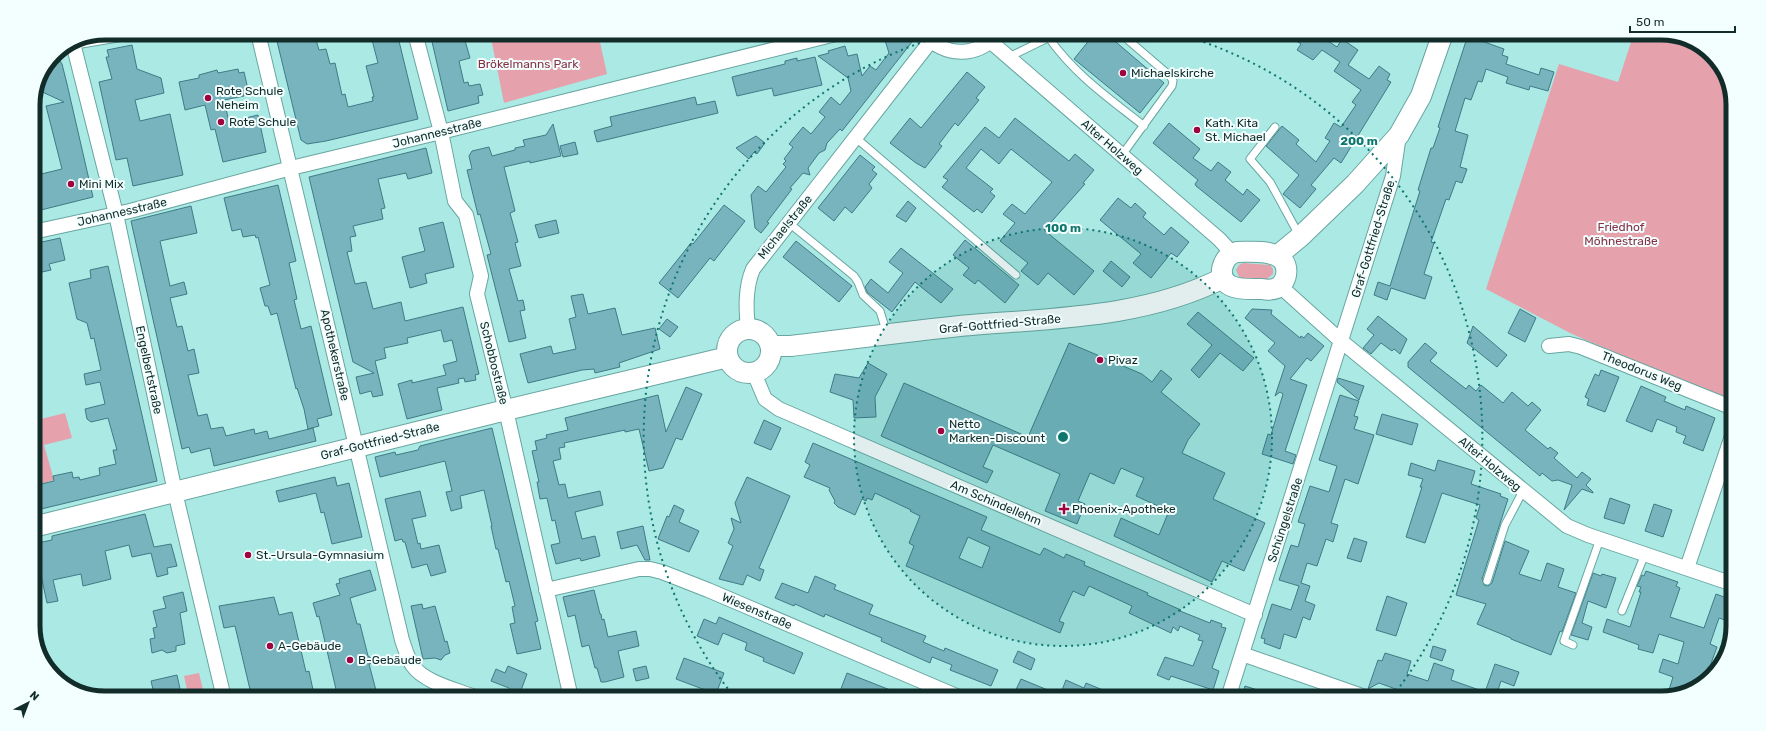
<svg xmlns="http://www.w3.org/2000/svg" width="1766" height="731" font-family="Rubik,sans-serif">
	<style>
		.green { fill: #e5a2ac }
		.building { fill: #77b4be; stroke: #3f7b85; fill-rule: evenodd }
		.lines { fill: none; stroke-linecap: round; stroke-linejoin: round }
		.lane-casing { stroke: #68a6a1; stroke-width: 9 }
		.street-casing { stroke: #68a6a1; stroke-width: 16 }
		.secondary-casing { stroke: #68a6a1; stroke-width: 22 }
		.lane { stroke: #fff; stroke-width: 7 }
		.street { stroke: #fff; stroke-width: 14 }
		.secondary { stroke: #fff; stroke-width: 20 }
		.ring { fill: none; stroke: #0f766e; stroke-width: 2; stroke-dasharray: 2 4 }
		.poi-dot { fill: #a0013f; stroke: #f3fffe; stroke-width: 1.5 }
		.labels { text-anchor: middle; stroke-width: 4; stroke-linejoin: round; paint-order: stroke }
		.park-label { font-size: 12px; fill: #863245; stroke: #f3fffe }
		.poi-label { font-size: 12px; fill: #122c2a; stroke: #f3fffe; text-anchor: start }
		.street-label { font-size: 12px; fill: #122c2a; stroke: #f3fffe }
		.rim { fill: none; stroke: #122c2a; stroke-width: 5 }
		.centre { fill: #0f766e; stroke: #f3fffe; stroke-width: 2 }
		.ring-label { font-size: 12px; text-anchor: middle; font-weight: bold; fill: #0f766e; stroke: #f3fffe; stroke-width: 4; stroke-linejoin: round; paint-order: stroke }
	</style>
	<rect width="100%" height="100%" fill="#aae9e4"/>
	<path class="green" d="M490,33H598L607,74L504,103Z
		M938,33H988C972,43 953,46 938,33Z
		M1634,33H1661L1688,38L1721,65L1733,101V403L1572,334L1486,289L1559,64L1618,82Z
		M1243,263L1270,265L1273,269V274L1267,279L1243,278L1239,277L1236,270L1239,265Z
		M65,413L72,438L44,445L54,480L33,486V421Z
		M199,673L205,698H189L184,676Z"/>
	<path class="building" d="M275,33H314L319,50L326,49L330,64L335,63L342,95L345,94L348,107L373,101L372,97H374L366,66L378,63L371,36L383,33H397L418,119L326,141L307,144L301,140Z
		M430,33H454L455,39L464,37L470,58L459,61L464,83L468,82L469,86L480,84L483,95L478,96L479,103L448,111Z
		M900,33H906L912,42L842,131L840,129L827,143L825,150L819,153L808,168L810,175L803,173L790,188L792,189L767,222L769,223L761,233L755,228L751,195L758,186L766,192L786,167L783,164L786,161L784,159L793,147L789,144L803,127L811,134L825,117L819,112L831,97L840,105L851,91L848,78L818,56L829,53L828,51L845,46L848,56L857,54L862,76L870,66L876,70L889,53L884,37Z
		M1095,33H1112L1110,37L1164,83L1140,113L1074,59Z
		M1284,33H1316L1337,47L1342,39L1358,50L1348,65L1369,79L1379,66L1390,74L1387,80L1391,82L1341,163L1334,158L1311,185L1316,189L1300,208L1283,194L1299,175L1266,146L1282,126L1299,140L1296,144L1316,162L1330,141L1325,138L1334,123L1341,127L1356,105L1352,102L1361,90L1334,71L1340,62L1322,50L1313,60L1297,50L1301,44Z
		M1467,38L1475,41L1476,39L1504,49L1502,55L1508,57L1506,64L1539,75L1541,68L1554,72L1548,91L1530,86L1529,90L1506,83L1508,77L1486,69L1482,82L1478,81L1471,100L1465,98L1455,131L1468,135L1460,167L1467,169L1462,183L1456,181L1449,200L1446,199L1431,242L1434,243L1424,274L1432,277L1425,299L1391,288L1387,300L1374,295L1378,282L1390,286L1420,191L1418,190L1431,148H1433L1440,128L1438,127Z
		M132,45L137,69L161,78L164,93L135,100L140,121L170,114L183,175L133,186L127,158L116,160L99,82L112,79L106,57H109L107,50Z
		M55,53L62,64L67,84L93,197L33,212V176L62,169L46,106L64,102L38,90Z
		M815,57L822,85L774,96L772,88L737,96L732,77L785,64V61L797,58V61Z
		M238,69L239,73L244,72L248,89L243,91L244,96L224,100L229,122L258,115L266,152L223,162L215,129L211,130L205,105L185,110L179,82L199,78V75L217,70L218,73Z
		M967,72L985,87L976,98L979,100L958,126L955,123L939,144L942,146L925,168L916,163L890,143L910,118L921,128Z
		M695,97L697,105L715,101L718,113L597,142L594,131L612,126L610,117Z
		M1015,118L1069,161L1075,154L1094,170L1083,183L1085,184L1044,230L1094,271L1074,295L1048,273L1038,285L1021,271L1028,263L1000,241L1015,223L1003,214L1012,204L1025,214L1052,182L1011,149L999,164L981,149L966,168L993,189L990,192L995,196L982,213L977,209L974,212L942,187L948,180L943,177L985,127L999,138Z
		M1169,123L1200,149L1193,158L1211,171L1218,162L1231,172L1225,180L1243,195L1247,189L1260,200L1241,222L1196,186L1195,184L1198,180L1153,143Z
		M553,124L561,156L530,163V161L504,167L515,211L510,213L518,242L515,243L521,266L509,269L518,301L523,300L525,310L520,311L526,338L509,342L487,255L491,254L480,214L478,215L467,170L472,169L469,156L472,151L489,147L492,156L515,150V148L525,146L523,140L546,135Z
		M756,136L765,143L757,154L754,152L749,159L736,148Z
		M575,142L578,154L563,157L560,146Z
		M426,148L432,173L408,179L406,173L378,179L385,208L381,209L383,219L353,226L356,236L350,237L352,251L347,252L355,284L366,282L373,309L401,302L405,321L463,307L479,374L475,375L476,380L465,382L464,378L458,379L459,383L437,388L442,410L407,419L398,384L412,380V383L446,375L443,365L457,361L452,340L444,342L441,330L407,338L408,343L384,348L386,358L375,361L383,395L373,397L371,391L360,394L356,377L374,373L353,362L309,177Z
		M860,155L875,167L872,170L877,174L869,184L872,188L852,213L845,207L834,221L818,208Z
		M278,185L296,261L289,263L297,299L294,300L301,329L311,326L332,415L317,419L319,426L308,429L304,409L297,388L296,389L277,313L271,315L268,306H265L260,288L270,285L258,237L256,238L255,235L243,237L241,229L232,231L224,198Z
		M1118,198L1131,208L1135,203L1146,213L1143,217L1164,235L1171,227L1189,242L1177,257L1171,253L1151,278L1133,263L1141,254L1100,220Z
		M908,201L916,208L906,222L896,216Z
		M724,205L745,221L714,261L710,258L678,298L659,283L691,243L693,244Z
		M191,206L197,233L160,241L170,286L184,282L187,294L170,298L177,327L182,326L188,351L194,349L199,373L188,375L198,416L207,414L211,429L223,427L226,436L254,429L255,434L267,431L269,439L313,428L316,441L214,466L210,448L191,453L189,447L182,449L131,221Z
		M556,220L559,233L539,238L535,225Z
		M443,222L454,267L425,274L427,283L410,288L402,257L425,251L419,228Z
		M60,238L65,260L49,264L51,270L33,274V244Z
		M965,240L1019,285L1005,303L978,280L975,284L963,275L969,268L953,255Z
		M796,241L852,286L839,302L783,257Z
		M901,248L953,289L941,303L915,282L892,312L867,292L865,287L871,279L888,293L903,273L889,262Z
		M1111,261L1130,277L1122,287L1103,271Z
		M108,266L157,481L33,511V486L54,481L53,476L72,472L73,478L79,477L80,480L100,475L99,468L116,464L113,450H117L108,418L91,422L87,419L85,409L105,404L100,382L86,385L84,374L101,370L94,338L91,339L87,323L77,319L69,283L91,278L90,270Z
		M583,294L588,314L615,308L622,335L655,328L660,349L619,363L620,367L595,373L594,369L582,370L528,383L520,354L551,346L553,354L576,349L569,319L576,317L571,296Z
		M1252,309L1272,310L1271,314L1300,338L1301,336L1304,338L1308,333L1324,346L1311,361L1307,358L1290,379L1307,385L1285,451L1296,455L1293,464L1262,454L1268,434L1271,435L1283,394L1280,392L1275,396L1285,366L1268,351L1275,343L1245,318Z
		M1520,309L1536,318L1525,342L1508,333Z
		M1198,312L1254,358L1243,371L1220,353L1199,378L1191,370L1212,345L1187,324Z
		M1378,316L1407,339L1400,354L1394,349L1392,351L1381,343L1371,354L1363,348L1374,335L1367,329Z
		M667,319L678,327L670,337L659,329Z
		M1473,326L1507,355L1497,367L1467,343Z
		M1069,343L1142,374L1152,382L1161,370L1172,379L1161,392L1200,424L1188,440L1182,453L1225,473L1213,499L1265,523L1244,571L1222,561L1212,582L1114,536L1121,518L1159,535L1169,511L1136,496L1144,478L1121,468L1114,484L1090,473L1078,501L1085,504L1077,524L1045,511L1060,474L993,445L983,467L993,471L987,483L881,436L904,383L1028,437Z
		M1425,343L1437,353L1430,361L1466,389L1469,385L1476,391L1481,385L1503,403L1512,392L1528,406L1532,402L1541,410L1525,430L1548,449L1550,447L1558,453L1554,458L1577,478L1582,472L1591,479L1586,485L1593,492V493L1582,489L1564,510L1572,485L1558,480L1552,481L1542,473L1540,476L1408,367V362Z
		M868,363L887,374L875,397L876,417L854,418L853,400L830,392L835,374L859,378Z
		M1601,370L1619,377L1605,412L1587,405L1589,399L1585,397L1595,374L1599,376Z
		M1338,378L1364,386L1359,400L1337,382Z
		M1641,386L1666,397L1664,401L1685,410L1686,406L1715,418L1703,451L1683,443L1686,436L1676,432L1677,427L1657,419L1652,432L1626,421Z
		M686,387L702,394L682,440L676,438L663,468L649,471L639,429L625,432V430L564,443L565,447L559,448L561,459L553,461L559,485L565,484L568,498L600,491L603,505L575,512L582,539L595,536L600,556L581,561L580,558L556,564L551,545L560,543L555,520L552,521L547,498L540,499L537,482H539L532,451L537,450L535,441L547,438L546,435L568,430L565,418L658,395L666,432Z
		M1340,395L1359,401L1354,416L1358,417L1354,429L1374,435L1358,484L1345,479L1331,523L1338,525L1333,542L1326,539L1317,566L1307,563L1301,583L1310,586L1305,601L1315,605L1310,620L1303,617L1296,638L1284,634L1280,649L1264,643L1265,639L1261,638L1272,604L1291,610L1299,586L1279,580L1291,545L1298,547L1305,524L1298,522L1310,486L1329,492L1337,466L1319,460Z
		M1382,414L1418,424L1412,445L1376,434Z
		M764,420L781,428L771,450L754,443Z
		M492,428L538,621L535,622L541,649L517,654L510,624L515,623L512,607L515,606L509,581L506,582L498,549H496L491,526H492L484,490L460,496L462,508L451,511L446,492L452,491L445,461L380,477L375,457L395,452L396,455L418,450L420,446Z
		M813,443L987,517L981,530L1040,555L1044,548L1064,558L1066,554L1085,562L1084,565L1148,593L1147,595L1181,610L1180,611L1210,623L1211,620L1222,624L1221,627L1226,628L1212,668L1219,671L1213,690L1171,676L1169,680L1157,675L1165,657L1193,666L1203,641L1198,640L1200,635L1180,626L1178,631L1173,627L1171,633L1129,613L1132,606L1089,586L1084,596L1073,591L1059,621L1064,623L1060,633L906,566L914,546L909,543L920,516L910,511L911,510L875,493L872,500L867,498L866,501L862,499L855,515L838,507L834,503L835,501L829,490L830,488L804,477L810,465L805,462ZM968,537L990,547L982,568L959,558Z
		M1438,460L1475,471L1471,484L1501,494L1500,496L1508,499L1482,579L1484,585L1488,586L1492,583L1505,541L1529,551L1519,574L1541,581L1547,563L1564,569L1558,587L1576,593L1562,632L1560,631L1551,655L1511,639V638L1477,624L1486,604L1456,595L1479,520L1476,518L1480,505L1442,493L1425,543L1406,537L1422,487H1420L1423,479L1408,475L1411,463L1435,471Z
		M335,477L337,486L349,483L362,537L332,544L324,512L321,513L316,493L279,502L276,491Z
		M747,477L790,496L759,568L764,570L760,581L747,575L743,585L719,579L733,546L728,543L734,529L731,518L741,523L735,503Z
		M420,491L426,516L412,519L418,544L420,543L421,549L439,545L446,572L431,576L427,564L412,568L405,542H403L402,539L395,541L385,499Z
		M1610,498L1630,505L1624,524L1604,518Z
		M1654,504L1672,510L1663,537L1645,531Z
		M674,505L684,510L679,522L699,531L689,552L658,539L667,516L669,517Z
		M145,514L154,547L171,544L177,566L167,568L168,574L157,577L151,553L132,557L129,545L105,551L111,579L83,586L81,574L53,580L58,601L47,603L39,566L33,568V544L52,540V536Z
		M643,526L650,560H645L637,545L621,549L617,532Z
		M1354,538L1367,542L1361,562L1347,558Z
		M370,570L376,590L350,598L357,624H360L368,656L378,662L369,664L378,698H338L319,616L317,617L313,603L340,595L336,584L340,583L339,579Z
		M1646,571L1678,582L1676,586L1680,588L1670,617L1704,628L1716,594L1732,600L1730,605L1733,606V609L1730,618L1726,616L1725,620L1719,618L1710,644L1717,647L1709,669L1701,686L1667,696L1673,677L1659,672L1663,659L1678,664L1684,642L1659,634L1653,653L1638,649L1639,645L1603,632L1607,619L1630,627L1641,592H1639L1641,587L1637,586L1642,575L1644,576Z
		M1593,573L1601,576L1602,574L1616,578L1606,608L1588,601L1582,623L1592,627L1588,640L1571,635Z
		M815,576L836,585L834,589L873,605L869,614L926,636L923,642L944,651L945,648L998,670L991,686L950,670L952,665L932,657L930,663L881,641L882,638L870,633L825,614L824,617L795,604L794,606L775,598L782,583L808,593Z
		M594,590L600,614H601L602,620L604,619L608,637L636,631L639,646L618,651L624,677L605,682H601L597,668H595L589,645L582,647L575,615L568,617L563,597Z
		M183,592L187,611L180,613L185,644L176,646V651L167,653L162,650L152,653L150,639L155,638L153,628L157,627L153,611L166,608L163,597Z
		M1387,596L1407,603L1396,636L1376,630Z
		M274,597L279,615L292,612L306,672L309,671L313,690L297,693L298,698H252L235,626L224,628L219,606Z
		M422,604L423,609L435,606L445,642L447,641L450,653L445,655L441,660L435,658L423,659L411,606Z
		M719,617L803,653L794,674L763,661L764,658L745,650L747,643L723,633L718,645L697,636L704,619L716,624Z
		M1433,646L1446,650L1442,661L1430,657Z
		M1018,651L1035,659L1031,670L1013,662Z
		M1385,653L1411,661L1407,674L1428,681L1434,663L1454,670L1451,680L1485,692L1495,664L1519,672L1514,686L1501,681L1496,696L1498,698H1429L1401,691L1379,683L1368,689L1378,660L1382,661Z
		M684,658L724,673L716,694L676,679Z
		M508,666L527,674L519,696L510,692L509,688L491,681L496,669L505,673Z
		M646,666L649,678L636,681L633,669Z
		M847,673L908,697V698H849L839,694Z
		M177,675L182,698H155L151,681Z
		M1021,679L1060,695L1066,680L1084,688L1086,683L1122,698H1012Z
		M1245,686L1276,696L1275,698H1241Z"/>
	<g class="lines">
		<g class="lane-casing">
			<path id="lane" d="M1120,33L1170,76L1173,81L1172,86L1122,155
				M1049,38C1075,75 1109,98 1144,126
				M1009,57L1058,33
				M1275,127L1250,159L1270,182L1299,235
				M856,138L1016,275
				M789,223L854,276L858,282L863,295L880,311L887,334
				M1487,581L1505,525L1523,491
				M1622,611L1645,554
				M1573,645L1564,641L1600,539"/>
		</g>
		<g class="street-casing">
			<path id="street" d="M258,33L402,640C405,648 407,658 413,666C425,683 458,690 477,698
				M415,33L441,132L455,201L466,215L481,276L477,294L508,419L571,698
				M922,33C945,57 976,59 999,33
				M72,42L126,33
				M991,42L1219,239L1232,253
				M73,43L116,214L175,492L224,698
				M33,232L130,211L291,168L441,132L840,33
				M1280,286L1341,341L1567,526L1588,535L1733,584
				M748,329C746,309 745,288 753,269L930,42
				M1549,346L1569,344L1581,347L1733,408
				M754,373L765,399L779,409L1255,615
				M1687,568L1733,433
				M546,590L639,569H650L662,572L708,590L961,698
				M1242,654L1368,698
				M1228,698L1393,176L1399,135"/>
		</g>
		<g class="secondary-casing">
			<path id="secondary" d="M1237,252C1249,252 1266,250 1277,256C1290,262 1289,281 1277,288C1272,290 1267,290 1262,289C1252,289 1240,290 1231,286C1215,279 1222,255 1237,252Z
				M1277,256L1300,237L1355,184L1399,135L1421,96L1443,33
				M727 351a22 22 0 1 1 44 0a22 22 0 1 1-44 0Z
				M771,346H791C848,339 904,332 960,326C1049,318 1142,319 1223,278
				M33,527L506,410L728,357"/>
		</g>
		<use href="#lane" class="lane"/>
		<use href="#street" class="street"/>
		<use href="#secondary" class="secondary"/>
	</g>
	<circle cx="1063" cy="437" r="209" fill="#0f766e" fill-opacity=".12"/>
	<g class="ring">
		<circle cx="1063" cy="437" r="209"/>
		<path d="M735 698A419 419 0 0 1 951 33M1175 33A419 419 0 0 1 1391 698"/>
	</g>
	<g class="poi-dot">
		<circle cx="1123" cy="73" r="4"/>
		<circle cx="208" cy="98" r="4"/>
		<circle cx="221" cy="122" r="4"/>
		<circle cx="1197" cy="130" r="4"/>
		<circle cx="71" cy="184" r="4"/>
		<circle cx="1100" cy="360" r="4"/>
		<circle cx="941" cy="431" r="4"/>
		<path d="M1062 503h4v4h4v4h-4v4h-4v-4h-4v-4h4z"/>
		<circle cx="248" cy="555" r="4"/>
		<circle cx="270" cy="646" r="4"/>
		<circle cx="350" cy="660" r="4"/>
	</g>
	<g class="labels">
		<g class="park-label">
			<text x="528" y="68">Brökelmanns Park</text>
			<text x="1621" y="231">Friedhof<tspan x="1621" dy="14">Möhnestraße</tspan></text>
		</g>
		<g class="poi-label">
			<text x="1131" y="77">Michaelskirche</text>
			<text x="216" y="95">Rote Schule<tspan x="216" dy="14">Neheim</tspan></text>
			<text x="229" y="126">Rote Schule</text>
			<text x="1205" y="127">Kath. Kita<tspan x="1205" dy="14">St. Michael</tspan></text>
			<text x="79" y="188">Mini Mix</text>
			<text x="1108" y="364">Pivaz</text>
			<text x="949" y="428">Netto<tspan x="949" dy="14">Marken-Discount</tspan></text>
			<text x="1072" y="513">Phoenix-Apotheke</text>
			<text x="256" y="559">St.-Ursula-Gymnasium</text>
			<text x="278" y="650">A-Gebäude</text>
			<text x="358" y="664">B-Gebäude</text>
		</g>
		<g class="street-label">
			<text transform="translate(437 133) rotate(-14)" y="4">Johannesstraße</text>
			<text transform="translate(1112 147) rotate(41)" y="4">Alter Holzweg</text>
			<text transform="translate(122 212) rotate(-13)" y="4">Johannesstraße</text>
			<text transform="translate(785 227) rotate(-51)" y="4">Michaelstraße</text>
			<text transform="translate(1373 239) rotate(-73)" y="4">Graf-Gottfried-Straße</text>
			<text transform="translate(1000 324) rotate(-5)" y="4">Graf-Gottfried-Straße</text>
			<text transform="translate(335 355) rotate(77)" y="4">Apothekerstraße</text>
			<text transform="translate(494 363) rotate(76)" y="4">Schobbostraße</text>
			<text transform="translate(149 370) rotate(78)" y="4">Engelbertstraße</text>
			<text transform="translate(1642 371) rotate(22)" y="4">Theodorus Weg</text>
			<text transform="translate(380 441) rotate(-14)" y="4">Graf-Gottfried-Straße</text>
			<text transform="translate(1490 464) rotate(40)" y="4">Alter Holzweg</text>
			<text transform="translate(996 503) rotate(23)" y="4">Am Schindellehm</text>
			<text transform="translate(1285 520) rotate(-72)" y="4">Schüngelstraße</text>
			<text transform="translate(757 611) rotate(23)" y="4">Wiesenstraße</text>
		</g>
	</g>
	<path d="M0 0H1766V731H0ZM105 40H1661A65 65 0 0 1 1726 105V626A65 65 0 0 1 1661 691H105A65 65 0 0 1 40 626V105A65 65 0 0 1 105 40Z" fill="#f3fffe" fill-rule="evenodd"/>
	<path class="rim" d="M105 40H1661A65 65 0 0 1 1726 105V626A65 65 0 0 1 1661 691H105A65 65 0 0 1 40 626V105A65 65 0 0 1 105 40Z"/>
	<circle cx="1063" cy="437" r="6" class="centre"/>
	<g class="ring-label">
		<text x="1359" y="145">200 m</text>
		<text x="1063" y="232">100 m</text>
	</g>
	<g transform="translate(28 703) rotate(42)" stroke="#f3fffe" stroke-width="3" paint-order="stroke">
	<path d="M0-3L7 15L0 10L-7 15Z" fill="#122c2a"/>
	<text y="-6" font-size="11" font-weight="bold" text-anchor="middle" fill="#122c2a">N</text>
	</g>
	<path d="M1630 26v6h105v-6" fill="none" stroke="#122c2a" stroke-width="2"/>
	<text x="1636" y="26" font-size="12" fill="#122c2a" stroke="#f3fffe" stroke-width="3" paint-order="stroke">50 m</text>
</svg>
